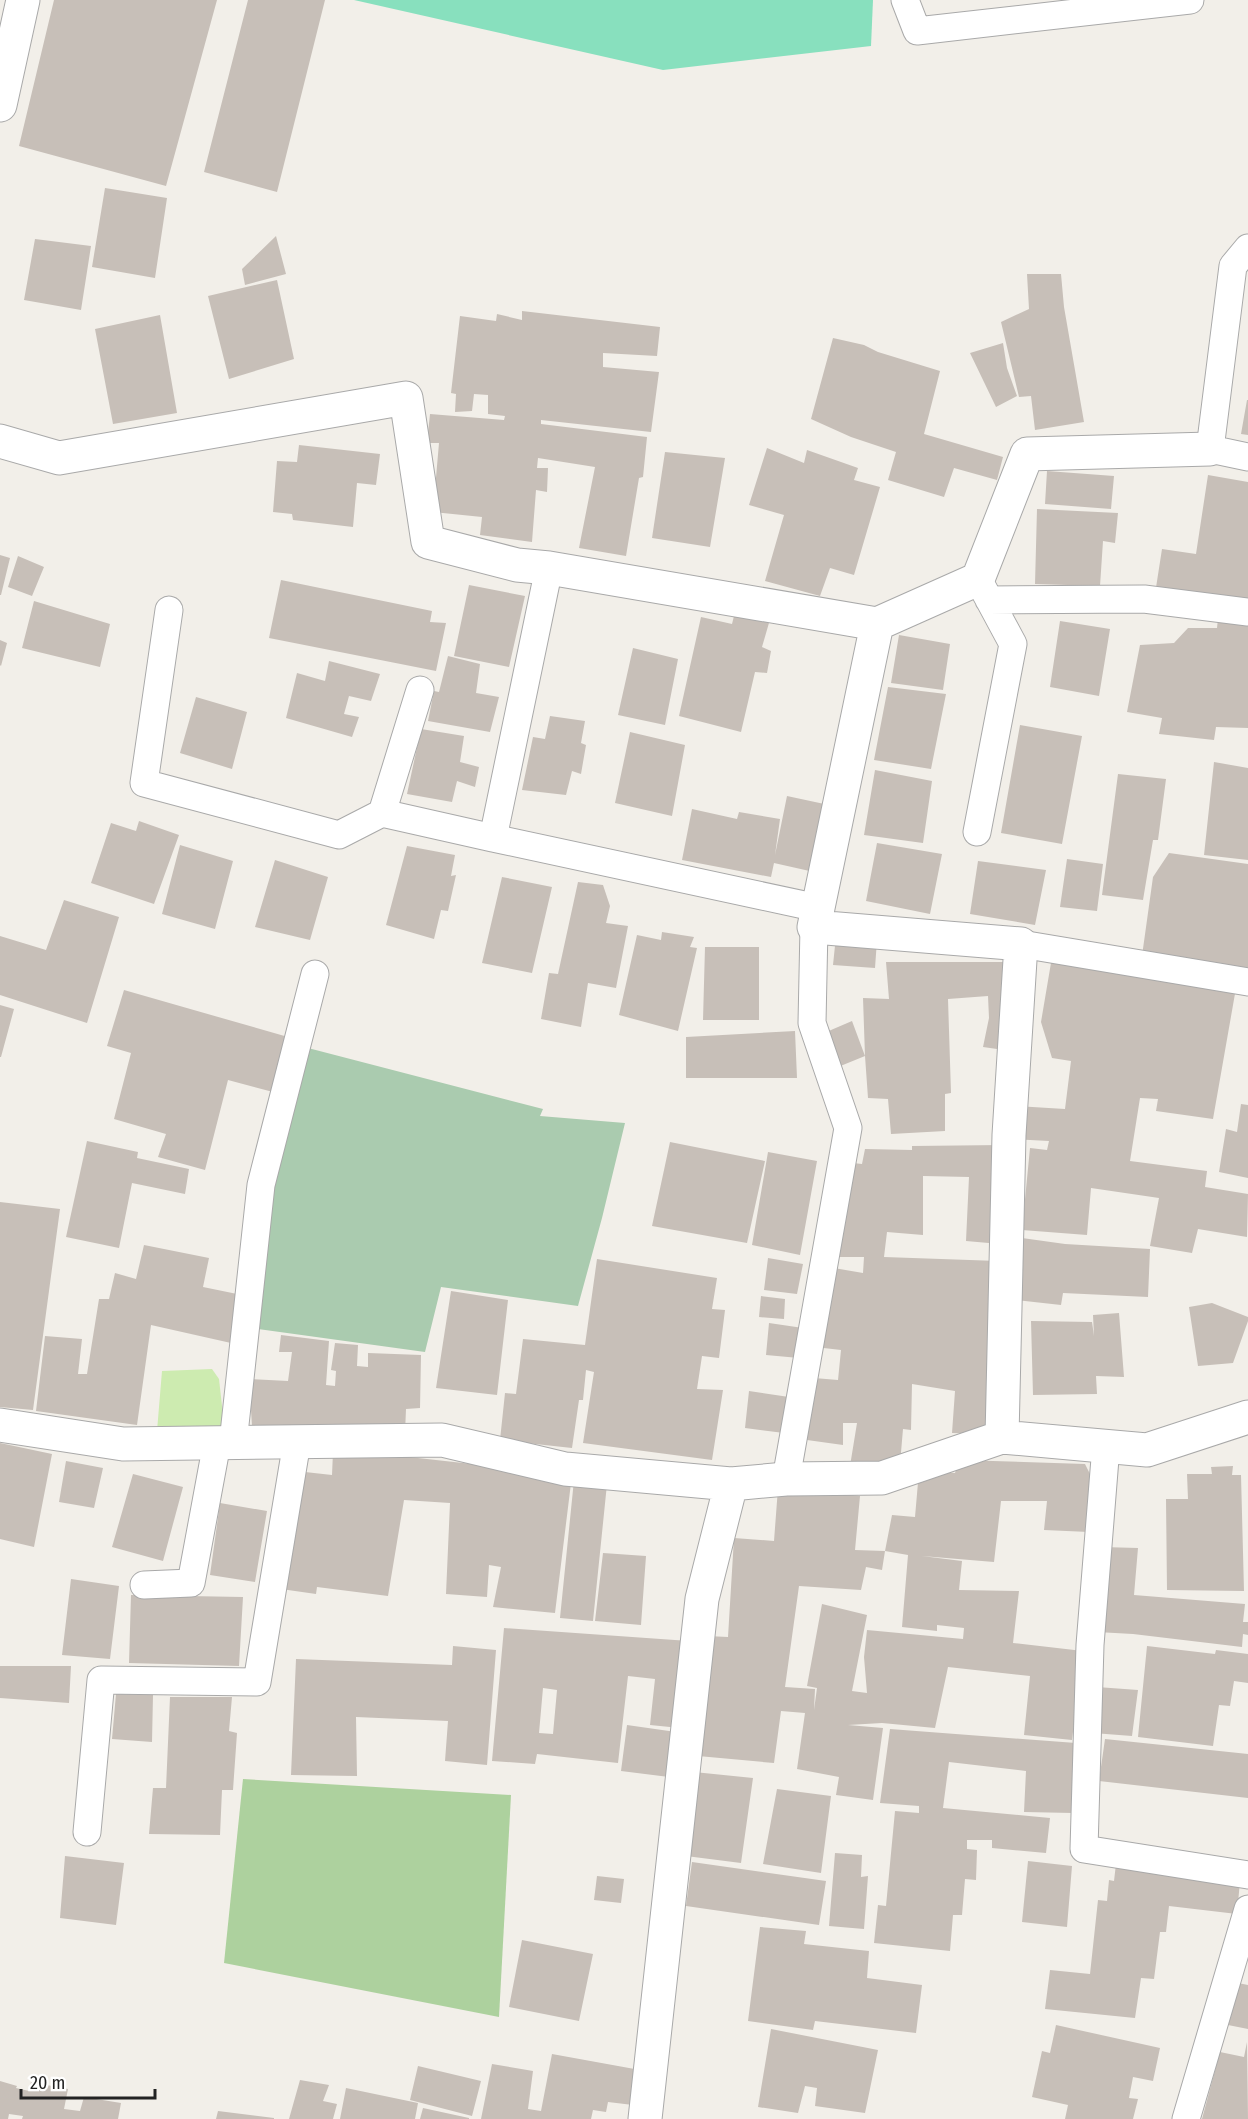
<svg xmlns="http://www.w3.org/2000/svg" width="1248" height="2119" font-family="'Fira Sans Condensed',sans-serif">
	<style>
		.grass { fill: #cdebb0 }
		.forest { fill: #add19e }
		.cemetery { fill: #aacbaf }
		.pitch { fill: #88e0be }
		.building { fill: #c7bfb8; fill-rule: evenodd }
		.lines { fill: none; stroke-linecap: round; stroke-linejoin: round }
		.lane-casing { stroke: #a9a9a9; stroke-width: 29 }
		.street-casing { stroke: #a9a9a9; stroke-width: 35 }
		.lane { stroke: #fff; stroke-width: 27 }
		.street { stroke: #fff; stroke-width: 33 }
	</style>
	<rect width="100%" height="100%" fill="#f2efe9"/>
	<path class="grass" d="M212,1369L219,1379L225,1433L157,1431L162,1371Z"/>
	<path class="forest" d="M243,1779L511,1795L499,2017L224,1963Z"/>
	<path class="cemetery" d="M308,1048L543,1109L540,1116L625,1123L602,1218L578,1306L441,1287L425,1352L258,1329L273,1192Z"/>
	<path class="pitch" d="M354,0H873L871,46L663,70Z"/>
	<path class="building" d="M54,0H217L166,186L19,146Z
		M248,0H325L277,192L204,172Z
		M105,188L167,198L155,278L92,267Z
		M276,236L286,274L245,285L242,269Z
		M35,239L91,246L81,310L24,300Z
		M1027,274H1061L1064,307L1084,422L1035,430L1031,396L1019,397L1001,322L1029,309Z
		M277,280L294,359L229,379L208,296Z
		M522,311L660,327L657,356L603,353V367L659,372L651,432L541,420V424L647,437L643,477L639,478L626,556L579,548L595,467L538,458L537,468H548L547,492L536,490L532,542L480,535L482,517L433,512L439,443H427L430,414L504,420L505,416L488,414V395L474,394L472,411L455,412L456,394L451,393L460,316L496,321L497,314L522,320Z
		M160,315L177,413L113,424L95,329Z
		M833,338L864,345L878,352L940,371L924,434L1003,457L997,480L954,468L944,497L888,480L896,452L851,437L811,419Z
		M1003,343L1007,368L1017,396L996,407L970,353Z
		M1247,400H1248V435L1241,434Z
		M299,445L380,454L376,485L357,483L353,527L293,520L292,514L273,512L277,461L297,462Z
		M767,448L804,463L807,450L858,468L854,480L880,487L854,575L830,568L820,596L765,581L784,515L749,505Z
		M665,452L725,458L710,547L652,538Z
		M1047,471L1114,476L1111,509L1045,504Z
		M1208,475L1248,482V605L1155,594L1162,549L1196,554Z
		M1037,509L1118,513L1115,543L1103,541L1100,586L1035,584Z
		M0,555L10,558L1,595H0Z
		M18,556L44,567L32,596L8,587Z
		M281,580L432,611L430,622L446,623L436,671L269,638Z
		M469,585L525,596L509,667L454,656Z
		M34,601L110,624L100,667L22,648Z
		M736,608L771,616L762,647L771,651L767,673L755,672L741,732L679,716L701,617L732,624Z
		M1219,609L1248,613V728L1216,727L1214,740L1159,734L1162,718L1127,712L1140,645L1174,643L1188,628H1217Z
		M1060,621L1110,629L1099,696L1050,687Z
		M899,635L950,644L943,690L891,683Z
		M0,640L7,643L1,666L0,665Z
		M633,648L678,659L665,725L618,715Z
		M448,656L480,664L476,693L499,697L490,732L428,721L434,691L439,692Z
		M329,661L380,674L371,701L349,696L344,714L359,717L352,737L286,718L297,673L325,681Z
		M888,687L946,694L931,769L874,760Z
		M196,697L247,712L232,769L180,753Z
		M550,716L585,721L581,743L586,745L581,774L572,771L566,795L522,790L533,737L545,739Z
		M1020,725L1082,736L1062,844L1001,833Z
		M421,729L464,736L460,762L479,767L475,787L457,781L452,802L407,794Z
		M630,732L685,745L672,816L615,803Z
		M1214,762L1248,768V860L1204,855Z
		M875,770L932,781L923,843L864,835Z
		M1118,774L1166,779L1158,840H1153L1143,900L1102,895Z
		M787,796L829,805L814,872L774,863L771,877L682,860L692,809L737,819L739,812L780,819L775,855Z
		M139,821L179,835L154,904L91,883L111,823L136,831Z
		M877,843L942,854L930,914L866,901Z
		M180,845L233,861L215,929L162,914Z
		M407,846L455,855L451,876L456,875L448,911L441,910L434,939L386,925Z
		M1169,853L1248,864V979L1141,963L1153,877Z
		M1067,859L1103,864L1097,911L1060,907Z
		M275,860L328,877L310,940L255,927Z
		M978,861L1046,870L1035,925L970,914Z
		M502,877L552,887L532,973L482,963Z
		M578,882L603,885L610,906L606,923L628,926L616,988L588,983L581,1027L541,1019L549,973L558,974Z
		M64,900L119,917L87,1023L0,995V936L46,950Z
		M662,932L694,937L690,947L697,948L678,1031L619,1015L637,935L661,940Z
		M836,936L877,940L875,968L833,965Z
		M705,947H759V1020H703Z
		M1052,957L1236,988L1213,1119L1156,1111L1158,1099L1140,1098L1130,1161L1207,1171L1205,1187L1248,1194L1247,1237L1198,1229L1192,1253L1150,1246L1159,1198L1091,1188L1087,1235L1022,1230L1030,1148L1047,1150L1049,1141L1013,1139L1015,1106L1065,1109L1071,1061L1052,1058L1041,1022Z
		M886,962H1011L1004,1050L983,1047L989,1018L988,996L948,999L951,1093L945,1094V1131L891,1134L888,1099L868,1098L865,1056L838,1067L824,1033L852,1021L865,1056L863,998L889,999Z
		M124,990L288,1037L273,1092L228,1080L205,1170L158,1157L166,1134L114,1119L131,1053L107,1046Z
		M0,1005L14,1009L1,1057H0Z
		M795,1031L797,1078H686V1037Z
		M1241,1104L1248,1105V1178L1219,1172L1226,1129L1237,1132Z
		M87,1141L138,1152L137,1158L189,1169L185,1194L132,1183L119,1248L66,1237Z
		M670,1142L765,1161L747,1243L652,1226Z
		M1003,1145L1000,1244L966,1241L969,1177L923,1176V1235L887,1232L884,1257L998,1261L994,1434L952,1433L955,1391L912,1384L911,1430L903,1429L900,1464L850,1466L857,1423H843V1445L807,1440L814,1378L838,1380L841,1350L815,1347L828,1267L863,1273L864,1257H839L842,1221L853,1163L862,1164L865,1149L912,1150V1146Z
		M768,1152L817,1161L800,1255L752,1245Z
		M0,1202L60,1209L33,1410L0,1407Z
		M1022,1238L1065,1244L1150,1249L1148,1297L1063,1293L1061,1305L1015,1300Z
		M144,1245L209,1258L203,1287L242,1295L231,1343L151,1325L137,1425L36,1411L45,1336L82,1339L78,1374H87L99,1299H109L115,1273L136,1279Z
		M768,1258L803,1264L797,1294L764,1290Z
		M597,1259L717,1278L712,1309L725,1310L719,1358L702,1356L697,1389L723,1390L712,1460L583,1443L594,1372L586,1370L583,1400H579L572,1448L500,1440L505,1393L516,1394L523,1339L585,1345Z
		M451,1291L508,1300L497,1395L436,1388Z
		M761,1296L785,1299L784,1319L759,1317Z
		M1212,1303L1248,1317V1321L1233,1363L1198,1366L1189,1307Z
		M1119,1313L1124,1377L1096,1376L1097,1394L1033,1395L1031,1321L1092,1322L1094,1336L1093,1315Z
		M769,1323L803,1328L799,1358L766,1355Z
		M281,1335L329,1341L326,1385L335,1386L336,1371L331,1370L335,1343L358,1345L357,1366L368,1367V1353L421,1355L420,1408L406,1409L405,1433L252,1426L249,1379L288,1381L292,1352H279Z
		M749,1391L789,1397L784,1433L745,1428Z
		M0,1443L52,1454L34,1547L0,1539Z
		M333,1452L409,1457L572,1475L555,1613L493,1607L501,1567L489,1565L487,1597L446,1594L450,1503L404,1500L388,1596L317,1587L316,1594L281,1589L305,1472L332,1475Z
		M959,1460L1085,1464L1091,1476L1089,1532L1044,1530L1047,1501H1001L994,1562L922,1556L962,1561L959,1590L1019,1591L1013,1643L1083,1651L1072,1740L1024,1735L1030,1676L948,1667L935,1728L882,1723L848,1725L883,1728L873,1800L836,1795L839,1777L797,1769L805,1713L781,1711L774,1763L698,1756L707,1636L728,1637L734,1538L774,1541L778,1488L860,1496L855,1550L885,1551L882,1570L866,1567L861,1590L799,1586L785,1687L815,1689L814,1710L817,1688L807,1686L822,1604L867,1615L852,1691L867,1693L864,1657L867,1630L963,1639L964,1628L937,1625V1631L902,1627L908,1555L885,1551L892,1515L915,1517L919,1471L955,1473Z
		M66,1461L103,1468L94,1508L59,1502Z
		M1233,1466L1232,1475H1241L1244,1591L1167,1590L1166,1499H1188L1187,1474H1212L1211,1467Z
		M133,1474L183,1487L163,1561L112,1547Z
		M574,1480L607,1484L593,1621L560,1618Z
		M220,1503L267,1511L255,1582L210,1575Z
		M1102,1547L1138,1548L1134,1595L1245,1604L1243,1622H1248V1635L1243,1634L1242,1647L1133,1634L1097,1632Z
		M603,1553L646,1556L641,1625L595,1621Z
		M71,1579L119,1586L110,1659L62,1655Z
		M131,1595L243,1597L239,1666L129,1663Z
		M504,1628L689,1641L680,1728L650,1725L655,1679L628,1676L618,1763L537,1754L535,1764L492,1761ZM543,1688L557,1690L553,1734L539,1733Z
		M453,1646L496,1650L487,1765L445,1761L448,1721L356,1717L357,1776L291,1775L296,1659L452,1665Z
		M1147,1646L1215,1654L1216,1650L1248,1654V1683L1234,1681L1230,1706L1219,1705L1213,1746L1138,1737Z
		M0,1666H71L69,1703L0,1698Z
		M1097,1687L1138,1690L1132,1736L1093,1733Z
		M116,1694L153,1695L152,1742L112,1739Z
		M170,1697H232L229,1731L237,1733L233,1790H222L220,1835L149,1834L153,1788H166Z
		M627,1725L676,1732L669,1777L621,1771Z
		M890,1729L1076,1743L1073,1813L1024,1812L1026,1771L949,1762L943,1808L1050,1818L1046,1853L992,1848V1840H967V1849L977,1850L976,1880L965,1879L962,1915H953L950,1951L874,1943L878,1905L886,1906L895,1811L919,1813V1806L880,1803Z
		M1105,1739L1248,1754V1798L1099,1781Z
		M694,1772L753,1778L741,1863L686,1856Z
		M777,1789L831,1796L821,1873L763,1864Z
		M835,1853L862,1855L861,1877L868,1876L864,1929L829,1926Z
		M65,1856L124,1863L116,1925L60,1918Z
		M1028,1861L1072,1866L1067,1927L1022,1922Z
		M692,1862L826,1881L819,1925L686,1906Z
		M1116,1864L1240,1881L1237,1914L1169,1906L1166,1932H1160L1154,1979L1141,1978L1135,2018L1045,2009L1050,1970L1090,1974L1098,1900L1107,1901L1109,1880L1114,1881Z
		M597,1876L624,1879L621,1903L594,1900Z
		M760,1927L806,1931L804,1944L869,1951L867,1978L922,1985L916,2033L815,2021L813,2030L748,2021Z
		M522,1940L593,1954L579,2021L509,2007Z
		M1228,1981L1248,1985V2029L1218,2023Z
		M1056,2025L1160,2048L1153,2081L1133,2077L1129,2098L1138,2099L1133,2119H1065L1068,2105L1032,2097L1042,2051L1050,2053Z
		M771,2029L878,2050L865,2113L815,2106L817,2088L805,2086L798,2113L758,2107Z
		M1247,2042L1248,2119H1202L1220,2052L1244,2057Z
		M552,2054L640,2070L633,2105L608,2102L606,2112L593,2110L591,2119H481L492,2064L533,2071L528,2109L541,2111Z
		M418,2066L481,2081L472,2116L410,2100Z
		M300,2080L329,2085L323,2101L337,2104L333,2119H289Z
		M0,2081L17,2086L16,2088L29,2091L31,2082L68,2089L64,2109L80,2111L84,2097L121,2103L118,2119H22L23,2116L9,2114L8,2119H0Z
		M346,2088L418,2103L415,2119H340Z
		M423,2108L469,2118V2119H420Z
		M218,2111L274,2118V2119H216Z"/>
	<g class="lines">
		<g class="lane-casing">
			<path id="lane" d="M905,0L917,31L1190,0
				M1248,248L1233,266L1210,449L1248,457
				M549,568L493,838L818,908
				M989,600L1144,599L1248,612
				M169,610L144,783L339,835L382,813L493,838
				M382,813L420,690
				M977,832L1013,644L978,579
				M1021,944L1248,982
				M233,1443L261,1185L315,974
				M1106,1446L1090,1645L1084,1849L1248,1875
				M786,1479L848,1128L812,1023L814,927
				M144,1585L191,1583L217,1443
				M87,1832L101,1680L257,1682L297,1442
				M1186,2119L1248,1909"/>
		</g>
		<g class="street-casing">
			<path id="street" d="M0,105L23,0
				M0,441L59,458L406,398L428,542L517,565L549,568L877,624L978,579L1027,454L1210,449
				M877,624L814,927L1021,944L1009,1135L1002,1437
				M0,1425L123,1444L442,1440L565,1469L731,1484L786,1479L882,1478L1002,1437L1147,1450L1248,1417
				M645,2119L702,1599L731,1484"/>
		</g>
		<use href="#lane" class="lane"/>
		<use href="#street" class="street"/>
	</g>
	<path d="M21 2089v9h134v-9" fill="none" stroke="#222222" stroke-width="3"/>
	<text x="30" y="2089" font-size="18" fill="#222222" stroke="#ffffff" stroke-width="4.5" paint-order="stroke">20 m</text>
</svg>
